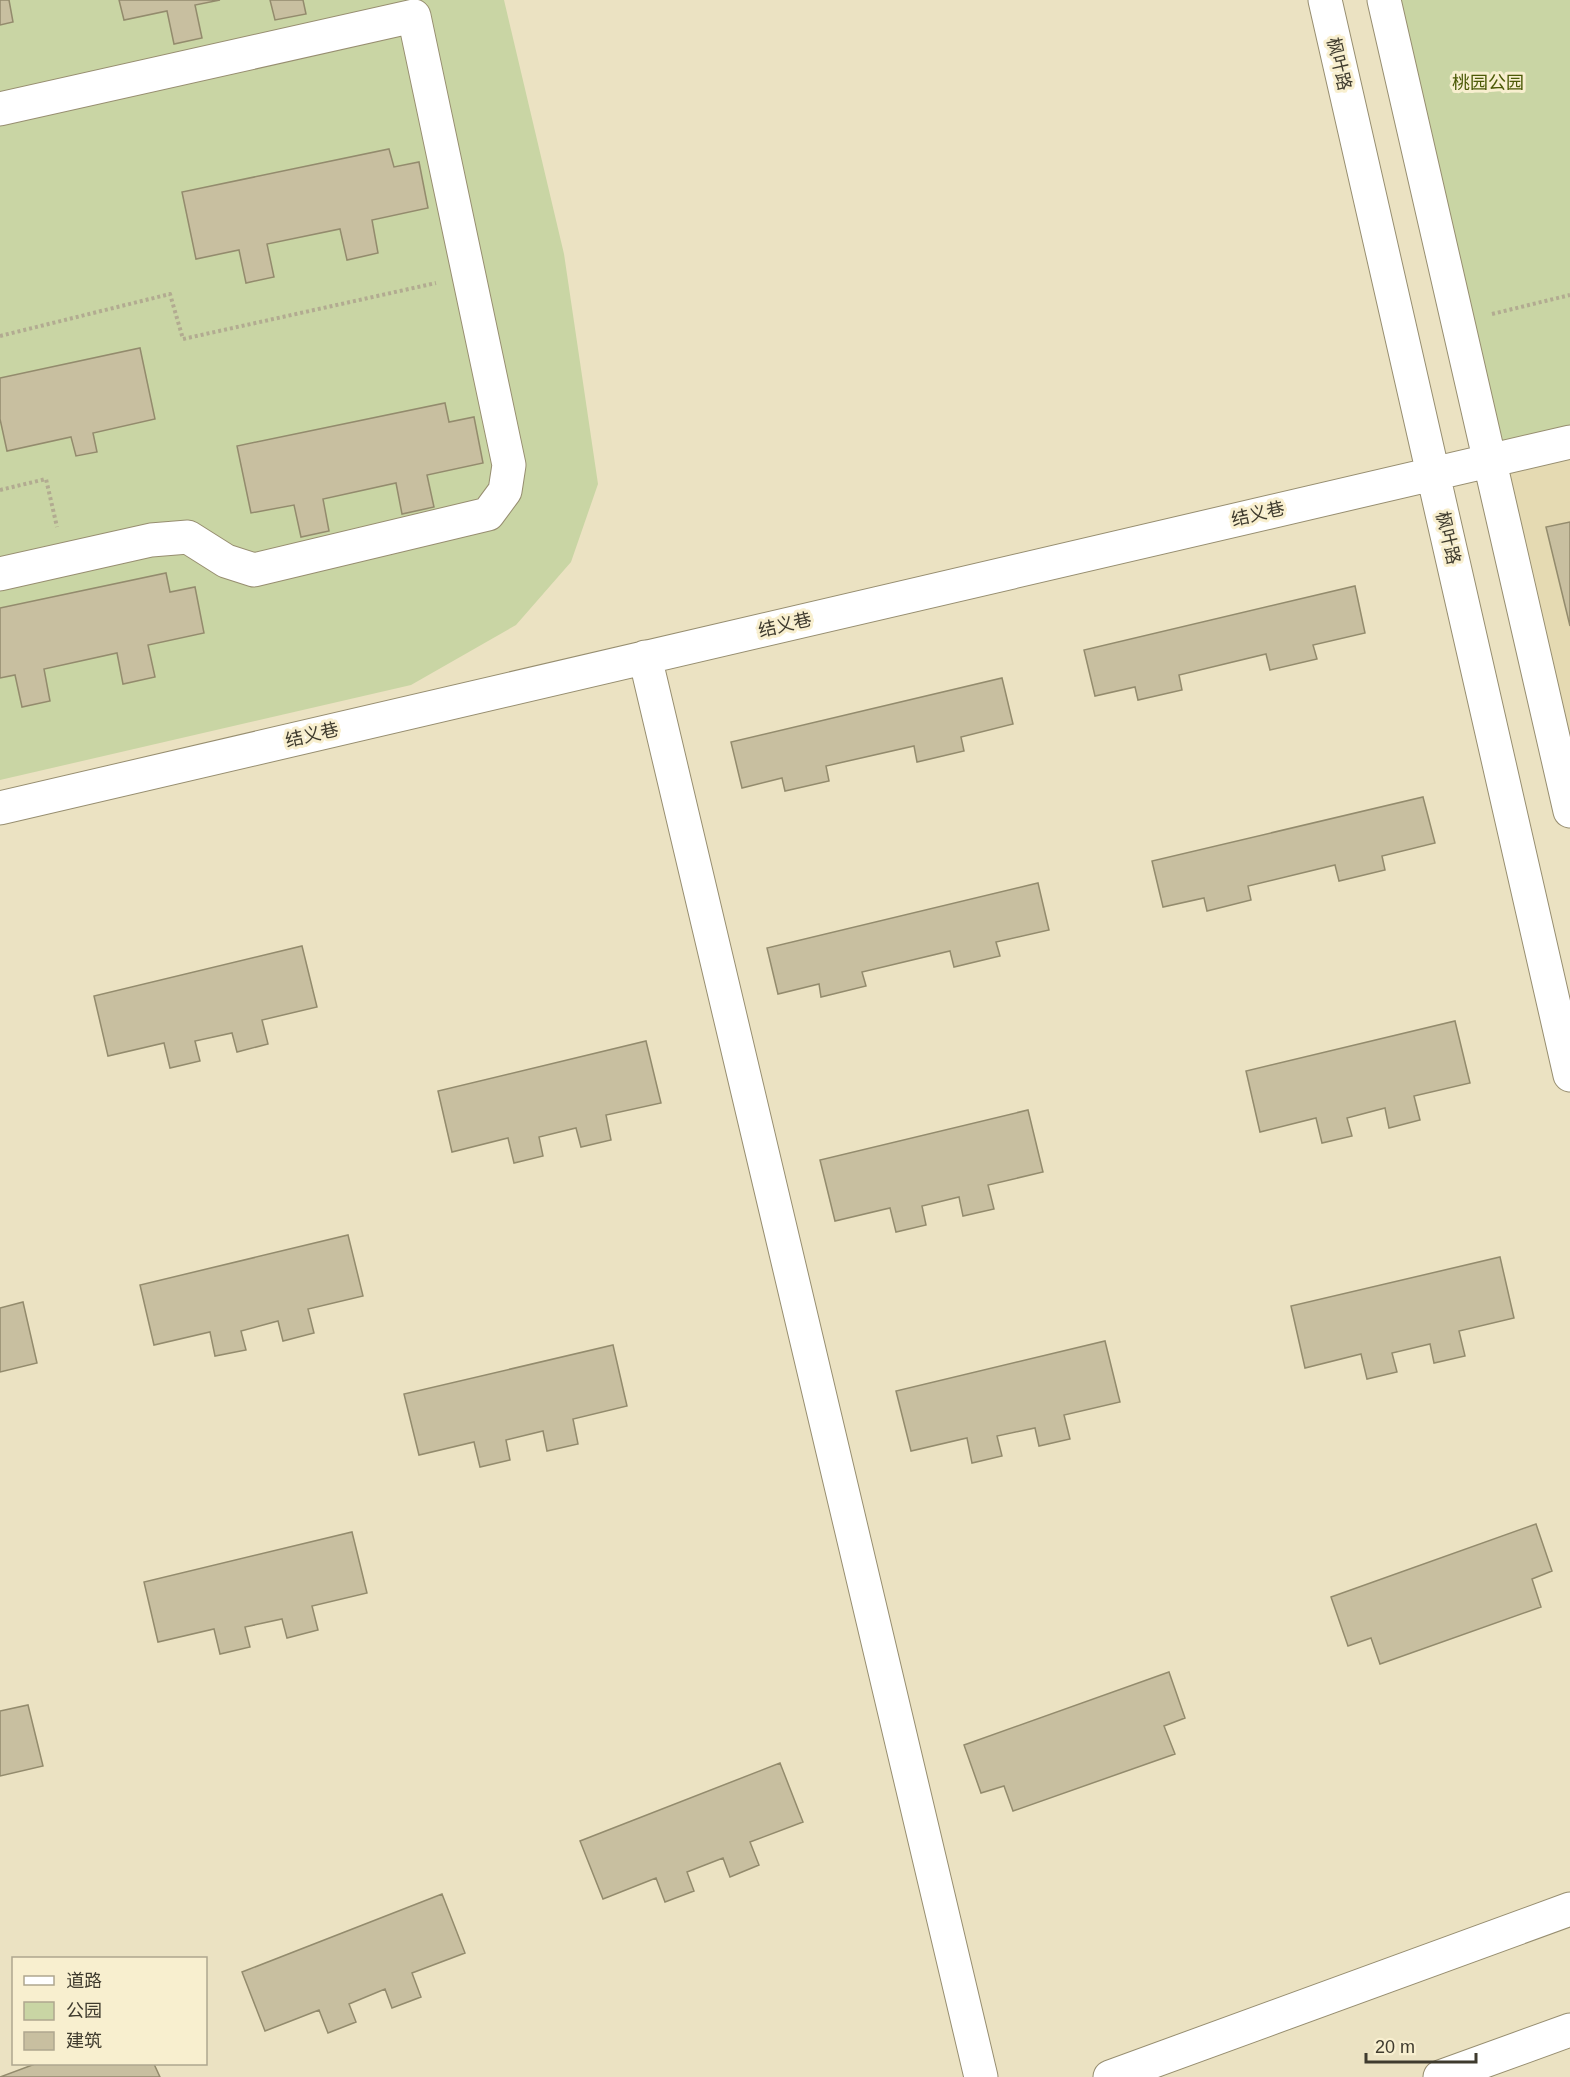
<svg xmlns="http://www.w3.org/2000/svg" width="1570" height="2077" font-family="Helvetica,'Noto Sans SC',sans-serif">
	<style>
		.built { fill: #e5dab2 }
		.green { fill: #c9d5a4 }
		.building { fill: #c8bfa0; stroke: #938b6d; stroke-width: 1.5 }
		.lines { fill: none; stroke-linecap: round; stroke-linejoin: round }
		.minor-casing { stroke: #978e70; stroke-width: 35 }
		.major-casing { stroke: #978e70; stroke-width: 35 }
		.path { stroke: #b2ab91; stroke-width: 4; stroke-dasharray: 3 3; stroke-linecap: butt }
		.minor { stroke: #fff; stroke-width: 33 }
		.major { stroke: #fff; stroke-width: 33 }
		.labels { text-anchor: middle; stroke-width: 6; stroke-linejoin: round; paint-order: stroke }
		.street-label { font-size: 18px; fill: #3f3b2e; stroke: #f8efcf }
		.park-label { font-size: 18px; fill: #4c5a07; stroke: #f8efcf }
	</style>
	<rect width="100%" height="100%" fill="#ebe2c2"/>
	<path class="built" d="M1570,442V765L1490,460Z"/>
	<path class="green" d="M0,0H504L564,254L598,484L571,562L516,625L411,685L0,780Z
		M1384,0H1570V442L1490,460Z"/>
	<path class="building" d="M0,0H9L13,22L0,25Z
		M119,0H220L195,5L202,38L174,44L167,11L124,20Z
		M270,0H303L306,14L275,20Z
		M389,149L394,167L419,162L428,208L372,220L378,253L347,260L340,229L267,244L274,277L246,283L239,250L196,259L182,192Z
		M140,348L155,419L93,433L97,452L76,456L71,437L7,451L0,419V378Z
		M445,403L449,422L474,417L483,463L427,475L434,507L402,514L396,483L323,499L329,531L301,537L294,505L251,513L237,446Z
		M1570,522V626L1546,527Z
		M166,573L170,592L195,587L204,633L148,645L155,677L123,684L117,653L44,669L50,701L22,707L15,675L0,678V608Z
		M1355,586L1365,633L1313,645L1317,659L1270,670L1266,654L1179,675L1182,690L1138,700L1135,687L1095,696L1084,650Z
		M1002,678L1013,724L961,737L964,751L917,762L914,746L826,766L829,781L785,791L782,778L742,788L731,742Z
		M1423,797L1435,843L1382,856L1385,870L1339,881L1335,865L1248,886L1251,900L1207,911L1204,898L1163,907L1152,861Z
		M1038,883L1049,930L996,942L1000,956L954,967L950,951L862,972L866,986L821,997L819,984L778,994L767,948Z
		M302,946L317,1007L262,1020L268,1044L237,1052L232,1033L195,1041L200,1061L170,1068L164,1043L108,1056L94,996Z
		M1455,1021L1470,1083L1414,1096L1420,1120L1389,1128L1385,1108L1347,1118L1352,1136L1322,1143L1316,1118L1260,1132L1246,1071Z
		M646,1041L661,1103L606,1115L611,1140L581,1147L576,1128L539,1137L543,1156L514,1163L508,1138L452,1152L438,1091Z
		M1028,1110L1043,1172L988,1185L994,1209L963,1216L959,1197L922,1206L926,1225L896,1232L890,1208L835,1221L820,1160Z
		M348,1235L363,1296L308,1309L314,1333L283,1341L278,1321L241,1331L246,1350L215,1356L210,1332L154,1345L140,1285Z
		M1500,1257L1514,1318L1459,1331L1465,1356L1434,1363L1430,1344L1392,1353L1397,1372L1367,1379L1361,1354L1305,1368L1291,1306Z
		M23,1302L37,1363L0,1372V1308Z
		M1105,1341L1120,1402L1064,1415L1070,1439L1039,1446L1035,1428L997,1436L1002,1456L972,1463L967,1438L911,1451L896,1391Z
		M613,1345L627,1406L573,1419L578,1444L547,1451L543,1431L506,1440L510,1460L480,1467L474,1442L419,1455L404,1394Z
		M1536,1524L1552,1571L1532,1579L1541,1607L1380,1664L1371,1638L1348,1646L1331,1597Z
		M352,1532L367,1593L312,1606L318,1630L287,1638L282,1619L245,1627L250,1647L220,1654L214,1629L158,1642L144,1582Z
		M1169,1672L1185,1718L1164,1726L1175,1754L1013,1811L1004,1786L981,1793L964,1745Z
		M28,1705L43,1766L0,1776V1711Z
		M780,1763L803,1822L750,1842L759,1865L730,1877L723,1858L687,1872L694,1891L665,1902L656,1878L603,1899L580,1841Z
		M442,1894L465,1953L412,1973L421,1997L392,2008L385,1989L349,2004L356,2022L328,2033L319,2010L265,2031L242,1972Z
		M35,2064H154L160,2077H0Z"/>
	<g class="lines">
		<g class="minor-casing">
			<path id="minor" d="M1325,0L1570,1075
				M1384,0L1570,811
				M0,109L414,16L509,465L505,491L488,514L254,570L226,561L188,537L151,540L0,574
				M645,657L981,2077
				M0,808L1570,442"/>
		</g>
		<g class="major-casing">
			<path id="major" d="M1110,2077L1570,1909
				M1440,2077L1570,2030"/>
		</g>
		<path class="path" d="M1492,314L1570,295
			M0,336L170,294L183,339L436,283
			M0,490L46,479L57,527"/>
		<use href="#minor" class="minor"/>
		<use href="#major" class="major"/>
	</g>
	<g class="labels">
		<g class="street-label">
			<text transform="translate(1339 64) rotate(77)" y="6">枫叶路</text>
			<text transform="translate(1258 514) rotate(-13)" y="6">结义巷</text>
			<text transform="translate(1448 538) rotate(77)" y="6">枫叶路</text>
			<text transform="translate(785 625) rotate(-13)" y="6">结义巷</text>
			<text transform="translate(312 735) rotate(-13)" y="6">结义巷</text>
		</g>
		<g class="park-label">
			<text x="1488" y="89">桃园公园</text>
		</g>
	</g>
	<rect x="12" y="1957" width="195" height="108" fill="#f8efcf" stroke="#aea78f" stroke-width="1.5"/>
	<rect x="24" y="1976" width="30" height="9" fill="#ffffff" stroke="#aea78f" stroke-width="1.5"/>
	<text x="66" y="1987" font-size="18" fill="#3f3b2e">道路</text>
	<rect x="24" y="2002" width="30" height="18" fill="#c9d5a4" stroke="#aea78f" stroke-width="1.5"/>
	<text x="66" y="2017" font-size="18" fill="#3f3b2e">公园</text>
	<rect x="24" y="2032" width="30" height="18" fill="#c8bfa0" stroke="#aea78f" stroke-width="1.5"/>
	<text x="66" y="2047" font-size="18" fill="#3f3b2e">建筑</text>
	<path d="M1366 2053v9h110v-9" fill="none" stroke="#3f3b2e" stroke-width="3"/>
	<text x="1375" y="2053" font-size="18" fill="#3f3b2e" stroke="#f8efcf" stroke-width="4.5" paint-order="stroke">20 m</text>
</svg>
